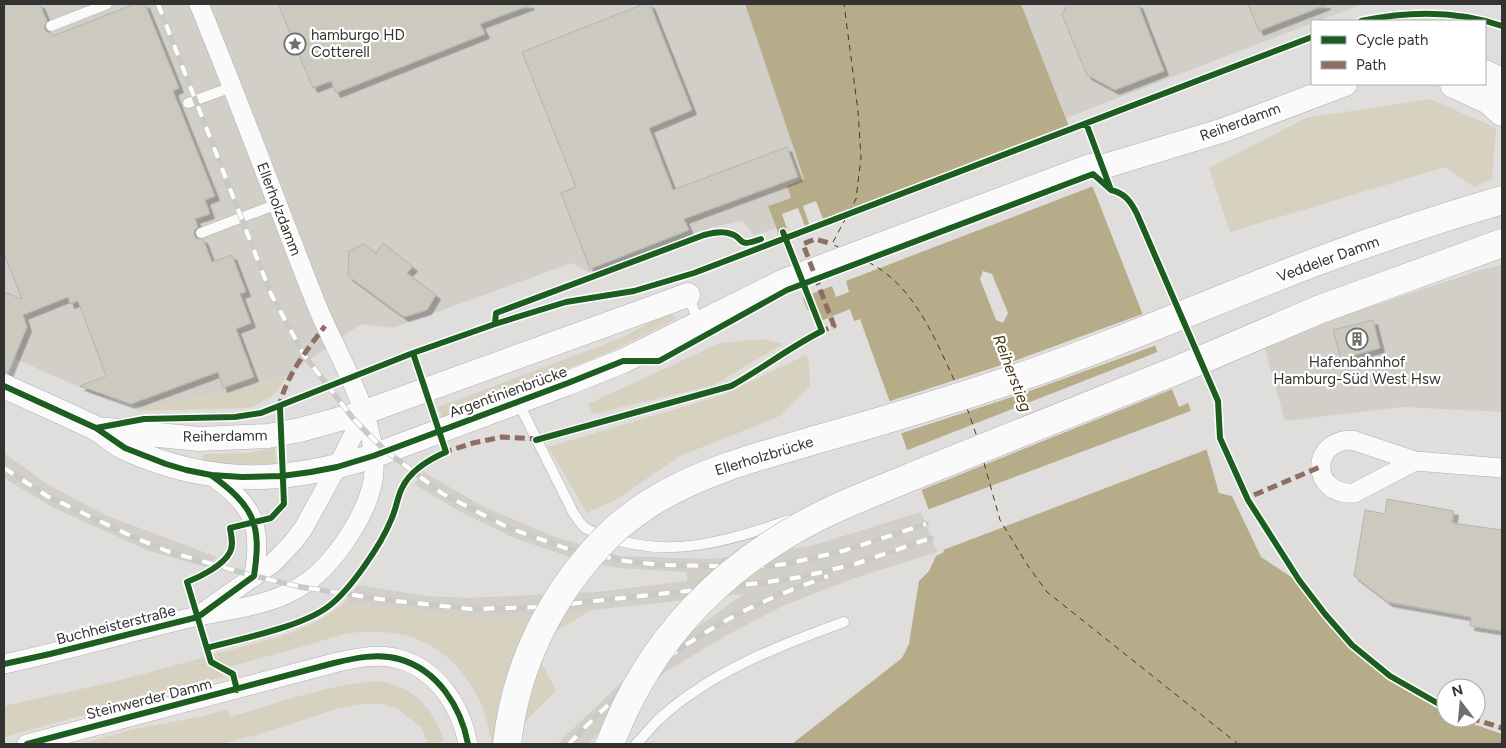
<svg xmlns="http://www.w3.org/2000/svg" width="1506" height="748" font-family="Figtree,sans-serif">
	<style>
		.built { fill: #d2cfc9 }
		.green { fill: #d7d1c0 }
		.water { fill: #b7ac89; fill-rule: evenodd }
		.pier { fill: #dfdedc }
		.lines { fill: none; stroke-linecap: round; stroke-linejoin: round }
		.ferry { stroke: #473b13; stroke-width: 1; stroke-dasharray: 6 5; stroke-linecap: butt }
		.building { fill: #ccc9be; stroke: #b4b3b2; filter: url(#shadow) }
		.service-casing { stroke: #b0afae; stroke-width: 11 }
		.minor-casing { stroke: #b0afae; stroke-width: 20 }
		.tertiary-casing { stroke: #b0afae; stroke-width: 25 }
		.primary-casing { stroke: #b0afae; stroke-width: 29 }
		.service { stroke: #fafafa; stroke-width: 10 }
		.minor { stroke: #fafafa; stroke-width: 19 }
		.tertiary { stroke: #fafafa; stroke-width: 24 }
		.primary { stroke: #fafafa; stroke-width: 28 }
		.rail-casing { stroke: #c9c9c8; stroke-width: 5.5 }
		.rail { stroke: #fff; stroke-width: 4; stroke-dasharray: 11; stroke-linecap: butt }
		.primary-bridge-casing { stroke: #b0afae; stroke-width: 29; stroke-linecap: butt }
		.primary-bridge { stroke: #fafafa; stroke-width: 28 }
		.quiet { stroke: #8d6e63; stroke-width: 5; stroke-dasharray: 10 5; stroke-linecap: butt }
		.cycleway-casing { stroke: #fff; stroke-width: 9 }
		.cycleway { stroke: #1b5e20; stroke-width: 6 }
		.labels { text-anchor: middle; stroke-width: 4.5; stroke-linejoin: round; paint-order: stroke }
		.poi-label { font-size: 15px; fill: #333331; stroke: #fff; text-anchor: start }
		.street-label { font-size: 15px; fill: #333331; stroke: #fff }
		.water-label { font-size: 16px; font-style: italic; fill: #473b13; stroke: #fff }
	</style>
	<defs>
		<filter id="shadow"><feDropShadow dx="4.5" dy="4.5" stdDeviation="0" flood-color="#0004"/></filter>
	</defs>
	<rect width="100%" height="100%" fill="#dfdedc"/>
	<path class="built" d="M4,4H745L804,180L791,198L768,206L776,228L754,236L743,221L713,227L590,273L572,263L392,328L361,324L286,376L220,394L142,407L98,395L4,354Z
		M1021,4H1363L1318,21H1312V23L1066,118Z
		M1502,265V412L1402,407L1285,421L1263,342L1484,269Z
		M4,453L47,484L105,515L217,557L205,567L149,551L54,508L4,478Z
		M424,472L480,505L552,536L620,556L709,559L764,554L814,545L921,512L937,552L855,578L785,605L727,635L667,671L613,718L588,744H557L624,680L667,648L744,594L592,610L488,619L344,603L358,585L425,596L469,598L596,592L687,581V572L618,568L576,559L514,538L457,510L414,484Z"/>
	<path class="green" d="M1430,99L1496,128L1492,179L1474,187L1445,167L1230,232L1209,168L1306,118Z
		M672,314L676,317L674,320L605,354L442,418L438,407L600,346L625,336L664,315Z
		M763,339L783,344L714,385L593,414L588,404L720,343Z
		M806,355L809,364L810,387L780,416L680,456L617,499L587,513L548,447L723,395Z
		M286,376C281,392 263,404 248,408L136,411L142,407L220,394Z
		M275,448L276,464C261,464 212,466 202,458L203,454H207L247,453Z
		M344,603L488,619L592,610L549,635L542,664L556,691L503,744H492C489,730 486,714 480,701C455,652 419,629 364,632C345,632 327,639 309,645C282,652 255,660 228,667L215,659L214,654C259,642 307,634 344,603Z
		M205,657L207,665L225,676L4,737V706L113,682Z
		M378,681C415,687 432,707 444,741L428,744L422,728L398,709L382,704H362L336,709L260,734L221,744H80L131,730L203,716L228,709L230,717C279,703 328,684 378,681Z"/>
	<path class="water" d="M745,4H1021L1179,407L1188,403L1207,451L1219,493L1232,496L1261,557L1323,598L1416,652L1463,675L1502,689V744H792L902,658L909,644L919,581L929,571L936,556L944,552L860,319L854,321L850,309L823,320L807,309L768,206L791,198L787,186L804,179ZM983,271L992,274L1008,313L1003,323L996,320L980,279ZM1446,688H1476V718H1446Z"/>
	<path class="pier" d="M1071,124L1096,185L846,281L849,292L836,297L832,286L800,298L777,236L788,232L782,214L798,208L805,226L809,224L803,206L816,201L823,219Z
		M1145,313L1157,345L1024,393L899,434L887,402L1014,361Z
		M1160,351L1175,388L919,491L905,451Z
		M1193,410L1208,449L938,552L941,551L927,510Z
		M1290,573L1324,595L1417,650L1464,673L1502,687V734L1456,718H1476V688H1446V713L1401,687L1377,670L1351,648L1329,626Z"/>
	<g class="lines">
		<path class="ferry" d="M840,248L832,244L856,199L861,158L858,111L844,4
			M868,262C915,286 935,339 956,384
			M967,408L977,437
			M984,463L1000,520L1028,566L1047,592L1238,744"/>
	</g>
	<path class="building" d="M4,4H40L47,21L44,28L47,32L51,33L53,36L135,4H145L179,88L173,91L215,196L205,200L210,214L195,219L198,227L194,231V235L197,239H203L212,262L232,255L246,292L240,294L251,323L236,329L254,377L223,388L218,372L131,404L80,386L106,376L78,301L70,304L68,297L23,315L27,327L8,373L4,372V292L22,299L4,254Z
		M278,4H529L530,5L480,24L485,34L336,93L331,81L313,88Z
		M644,4H650L692,110L649,128L673,190L787,147L798,177L684,219L689,230L590,269L561,193L576,187L522,52Z
		M1067,4H1138L1164,71L1115,90L1087,75L1062,15Z
		M1248,4H1326V5L1259,31Z
		M383,243L413,267L407,273L436,295L427,310L404,317L348,276L349,251L364,244L376,253Z
		M1373,320L1380,348L1341,359L1333,330Z
		M1387,499L1454,511L1452,523L1502,530V631L1470,626L1471,617L1388,602L1354,576L1365,510L1385,514Z"/>
	<g class="lines">
		<g class="service-casing">
			<path id="service" d="M51,26L107,4
				M188,103L232,87
				M201,233L277,204
				M688,295L699,323
				M518,402L573,512C576,517 580,523 584,527C590,532 599,533 606,536C666,560 731,541 789,520
				M636,744C644,736 651,727 659,719C712,671 778,646 844,622"/>
		</g>
		<g class="minor-casing">
			<path id="minor" d="M1415,461L1354,493C1311,496 1309,440 1352,440L1415,461L1502,468
				M211,475C254,506 262,524 254,576
				M202,613L273,563L293,542L303,529L337,467L365,412
				M4,664C69,650 133,631 198,616C233,609 267,606 298,588C332,569 372,510 374,471C376,415 338,357 317,306C277,205 240,104 199,4
				M27,744L334,663C355,658 378,653 399,659C438,670 461,707 468,744"/>
		</g>
		<g class="tertiary-casing">
			<path id="tertiary" d="M1485,72L1502,80
				M4,386C34,400 64,413 93,427C105,433 114,443 125,448C211,487 285,484 373,456L568,383L623,361L784,281L1090,166L1102,167L1224,130L1345,84
				M97,429L199,439L268,436L300,430L365,412L688,295"/>
		</g>
		<g class="primary-casing">
			<path id="primary" d="M1454,84L1489,100L1502,112
				M913,476L1175,371L1318,310L1502,243
				M650,503C704,469 768,454 829,436C890,419 951,400 1011,380C1116,345 1217,299 1321,260C1380,238 1441,218 1502,200"/>
		</g>
		<use href="#service" class="service"/>
		<use href="#minor" class="minor"/>
		<use href="#tertiary" class="tertiary"/>
		<use href="#primary" class="primary"/>
		<g class="rail-casing">
			<path id="rail" d="M158,4L271,294L304,355L352,417L370,436L386,451L443,494L509,528L571,550L625,561L662,565L757,567L786,564L843,551L926,524
				M4,468L47,496L129,535L167,551L254,576L301,587L386,600L471,609L541,607L768,582L801,577L855,564L931,538
				M569,744C620,688 695,632 765,601C785,592 807,584 828,576"/>
		</g>
		<use href="#rail" class="rail"/>
		<g class="primary-bridge-casing">
			<path id="primary-bridge" d="M507,744C516,663 553,590 611,533C623,521 637,512 650,503
				M610,744C649,640 723,564 822,515C852,500 883,489 913,476"/>
		</g>
		<use href="#primary-bridge" class="primary-bridge"/>
		<path class="quiet" d="M819,332L834,326L803,244L815,239L832,244
			M279,409C284,378 307,350 325,326
			M442,453L473,443L502,437L539,439
			M1254,495L1320,467
			M1470,718L1502,728"/>
		<g class="cycleway-casing">
			<path id="cycleway" d="M1361,21C1408,11 1456,10 1502,26
				M1086,123L1111,190C1125,193 1131,202 1137,214L1218,401L1220,438L1248,500L1299,580L1325,614L1352,645L1390,676L1446,708
				M495,324L496,313L704,235C712,233 720,231 728,233C747,237 734,249 761,239
				M4,386L96,428L125,448L166,464L186,470L211,475L242,477L282,476L311,472L337,467L373,456L568,383L623,361H659L787,290L1093,174L1111,190
				M96,428L144,419L235,417L261,413L413,353L495,324L566,302L634,291L694,273L1312,37
				M536,440L731,386C762,369 790,347 822,331L783,232
				M207,648C240,639 302,627 329,606C350,590 381,545 391,520C396,510 397,498 402,488C410,471 430,459 446,452L413,353
				M4,664L50,654L198,617L254,576C262,524 254,506 211,475
				M237,690L233,674L211,662L187,582C200,577 224,565 230,552C234,545 231,535 230,528L271,518L284,504L280,407
				M27,744L334,663C355,658 378,653 399,659C438,670 461,707 468,744"/>
		</g>
		<use href="#cycleway" class="cycleway"/>
	</g>
	<defs>
		<g id="sight-ring" transform="scale(1.125)"><circle r="9.5" fill="#fff" stroke="#6f6f6d" stroke-width="1.5"/><path d="M0-6L1.8-2.2L6-1.7L2.9 1.2L3.7 5.4L0 3.3L-3.7 5.4L-2.9 1.2L-6-1.7L-1.8-2.2Z" fill="#6f6f6d"/></g>
		<g id="building-ring" transform="scale(1.125)"><circle r="9.5" fill="#fff" stroke="#6f6f6d" stroke-width="1.5"/><path d="M-4-6H4V6H1V3H-1V6H-4ZM-2.5-4.3h1.7v1.8h-1.7ZM.8-4.3h1.7v1.8H.8ZM-2.5-1h1.7V.8h-1.7ZM.8-1h1.7V.8H.8Z" fill="#6f6f6d"/></g>
	</defs>
	<g fill-rule="evenodd">
		<use href="#sight-ring" x="295" y="44"/>
		<use href="#building-ring" x="1357" y="339"/>
	</g>
	<g class="labels">
		<g class="poi-label">
			<text x="311" y="40">hamburgo HD<tspan x="311" dy="17">Cotterell</tspan></text>
			<text x="1357" y="367" text-anchor="middle">Hafenbahnhof<tspan x="1357" dy="17">Hamburg-Süd West Hsw</tspan></text>
		</g>
		<g class="street-label">
			<text transform="translate(1240 122) rotate(-20)" y="5">Reiherdamm</text>
			<text transform="translate(279 209) rotate(69)" y="5">Ellerholzdamm</text>
			<text transform="translate(1328 259) rotate(-20)" y="5">Veddeler Damm</text>
			<text transform="translate(508 392) rotate(-20)" y="5">Argentinienbrücke</text>
			<text transform="translate(225 436) rotate(-1)" y="5">Reiherdamm</text>
			<text transform="translate(764 456) rotate(-17)" y="5">Ellerholzbrücke</text>
			<text transform="translate(116 625) rotate(-14)" y="5">Buchheisterstraße</text>
			<text transform="translate(149 699) rotate(-14)" y="5">Steinwerder Damm</text>
		</g>
		<g class="water-label">
			<text transform="translate(1013 373) rotate(69)" y="6">Reiherstieg</text>
		</g>
	</g>
	<rect width="1506" height="748" fill="none" stroke="#333331" stroke-width="10"/>
	<rect x="1311" y="20" width="175" height="65" fill="#ffffff" stroke="#adadad"/>
	<rect x="1321" y="36" width="25" height="8" fill="#1b5e20" stroke="#adadad"/>
	<text x="1356" y="45" font-size="15" fill="#333331">Cycle path</text>
	<rect x="1321" y="61" width="25" height="8" fill="#8d6e63" stroke="#adadad"/>
	<text x="1356" y="70" font-size="15" fill="#333331">Path</text>
	<g transform="translate(1461 703) rotate(344)"><circle r="24" fill="#ffffff" stroke="#adadad"/>
	<path d="M0-4L9 19L0 12L-9 19Z" fill="#6f6f6d"/>
	<text y="-8" font-size="14" font-weight="bold" text-anchor="middle" fill="#333331">N</text>
	</g>
</svg>
